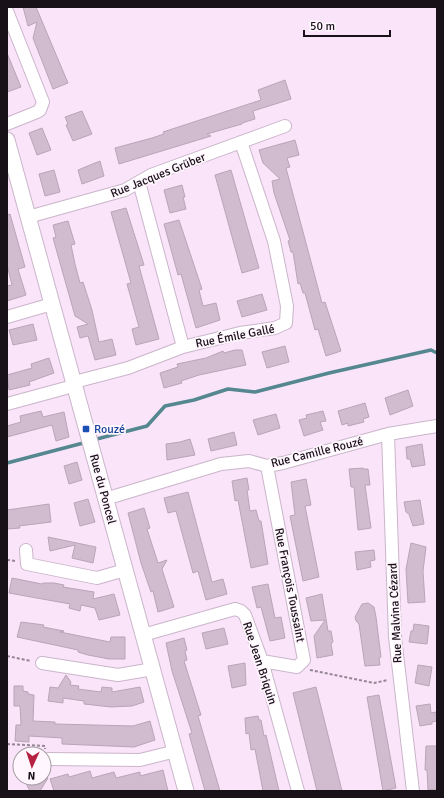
<svg xmlns="http://www.w3.org/2000/svg" width="444" height="798" font-family="Signika,sans-serif">
	<style>
		.lines { fill: none; stroke-linecap: round; stroke-linejoin: round }
		.stream { stroke: #548790; stroke-width: 3.5 }
		.building { fill: #d0bbcf; stroke: #b9a4b8 }
		.minor-casing { stroke: #cab5ca; stroke-width: 14 }
		.tertiary-casing { stroke: #cab5ca; stroke-width: 17 }
		.path { stroke: #958694; stroke-width: 2; stroke-dasharray: 3 2; stroke-linecap: butt }
		.minor { stroke: #fff; stroke-width: 12 }
		.tertiary { stroke: #fff; stroke-width: 15 }
		.transit-dot { fill: #1a4fb4; stroke: #fff6fe; stroke-width: 1.5 }
		.labels { text-anchor: middle; stroke-width: 3.5; stroke-linejoin: round; paint-order: stroke }
		.street-label { font-size: 12px; fill: #181118; stroke: #fff6fe }
		.transit-label { font-size: 12px; fill: #164399; stroke: #fff6fe; text-anchor: start }
	</style>
	<rect width="100%" height="100%" fill="#fae4f9"/>
	<g class="lines">
		<path class="stream" d="M93,440L147,426L165,406L194,400L228,389L255,392L329,373L431,350L437,353
			M7,463L87,442"/>
	</g>
	<path class="building" d="M23,7H36L68,83L53,89L33,38L37,22L28,26Z
		M7,53L21,87L7,92Z
		M285,80L291,99L253,111L255,119L242,123V124L207,134L211,136L119,164L115,148L152,138L164,134L163,132L261,100L258,90Z
		M82,111L92,134L73,141L66,125L68,124L65,117Z
		M42,128L51,150L37,155L29,133Z
		M295,140L299,155L287,158L290,167L286,168L322,303L325,302L341,351L326,356L318,329L315,330L305,293H303L300,283L298,284L293,252H291L288,241L290,240L274,193L272,181L280,179L263,163L259,150Z
		M100,161L104,176L82,184L78,170Z
		M54,170L60,192L45,196L39,174Z
		M231,170L259,268L242,273L215,175Z
		M182,185L185,197H183L186,209L170,213L164,190Z
		M126,208L144,265L139,266L159,339L136,345L132,329L139,327L127,284L131,283L111,212Z
		M10,214L25,267L18,269L26,295L7,301V286L12,285L7,265V215Z
		M179,220L202,289L199,290L203,306L216,303L220,320L196,328L181,274L178,275L164,224Z
		M68,221L75,244L71,245L75,264L80,283L83,282L92,310L99,342L112,339L116,355L95,360L88,336L80,338L77,327L88,324L75,316L53,238L56,237L53,225Z
		M262,294L267,310L242,317L237,301Z
		M33,324L37,340L13,345L9,330Z
		M285,346L289,362L267,368L262,352Z
		M235,350H242L246,365L199,375L181,381L182,383L164,388L160,373L178,367L177,364L206,358L223,351L224,353Z
		M49,358L54,373L29,382L30,385L9,390L7,375L32,368L31,364Z
		M408,390L413,406L390,415L385,398Z
		M365,403L369,417L363,419L364,422L348,426V423L342,425L338,411Z
		M41,411L43,417L64,412L69,437L56,441L52,425L7,437V426L21,422L20,416Z
		M323,411L326,421L320,422L323,430L304,436L299,420L307,418L306,415Z
		M276,414L280,428L258,435L253,420Z
		M234,432L237,445L211,451L208,439Z
		M190,439L195,455L167,460L166,444L180,442Z
		M422,444L425,465L412,467L410,459H407L406,447Z
		M77,462L82,480L69,484L64,466Z
		M363,468V469H368L370,485H365L371,528L358,530L354,487H351L349,469Z
		M247,478L249,490H247L250,511L256,510L259,521H261L268,564L251,568L238,500L235,501L232,481Z
		M306,479L311,505L305,506L319,577L303,581L290,516L295,515L291,482Z
		M188,492L212,582L223,579L227,594L206,600L198,571L193,573L176,511L168,513L164,498Z
		M88,499L95,522L80,526L74,503Z
		M420,500L424,524L413,526L409,514L406,512L404,502Z
		M49,504L51,522L19,526L20,528L7,529V510Z
		M144,508L150,528L147,529L158,563L167,560L162,569L174,607L158,612L153,591L151,592L141,563L128,513Z
		M48,537L96,547L93,563L72,558L75,545L50,551Z
		M411,543L426,547L423,571L425,602L408,603L406,569Z
		M374,550L375,560L370,561L371,567L357,570L355,552Z
		M12,578L42,584L43,583H54L64,585L63,587L94,592L93,599L114,594L120,615L99,620L95,608L81,605L80,611L69,608L70,604L9,593Z
		M268,584L275,618L281,617L285,638L270,641L261,607L257,608L252,587Z
		M322,594L328,631H331L333,642L331,644L333,655L317,658L314,636L325,620L311,621L306,598Z
		M368,603L374,607L376,617L381,657L379,658L380,665L365,666L359,624L356,621L355,617L362,604Z
		M21,622L44,625L43,627L64,631L60,632L110,642L111,637H125V659H109L88,655L78,652V650L17,637Z
		M414,624L429,626L427,644L409,642L411,631H413Z
		M224,628L228,644L206,649L202,633Z
		M184,638L187,650L185,651L187,660L184,661L201,715L198,716L220,791H205L189,734L192,733L172,671L166,643Z
		M245,663L246,685L232,688L228,666Z
		M418,665L432,667L429,686L415,683Z
		M66,675L71,682L70,685L79,686L78,689L101,692L102,687L112,688V692L140,687L144,702L132,706L111,707L84,704V701L63,698V703L48,701L50,687L58,688Z
		M14,686H23V691L28,692V694L34,695L33,721L55,722V724L133,726L150,721L155,740L134,747L62,744V738L29,736V742L15,741L16,725H21L20,706H14Z
		M316,687L342,791H317L293,693Z
		M379,695L396,788L383,791L367,697Z
		M430,704L431,713L436,712L437,721L432,722V724L420,726L416,706Z
		M258,716L259,720H261L264,736L266,735L279,791H263L255,749L251,750L249,733L246,734L245,718Z
		M426,746H437V789L428,790L427,770H425Z
		M163,770L168,791H54L50,779L68,774L69,777L90,771L92,778L114,772L116,778L140,772V776Z
		M23,778H48L40,791H30Z"/>
	<g class="lines">
		<g class="minor-casing">
			<path id="minor" d="M7,11L43,102L40,110L37,112L7,124
				M139,182L183,347
				M28,217L125,190L151,175L285,126
				M7,317L52,304
				M7,404L66,388L82,380L128,368L183,347L240,333L275,328L286,323L287,306L274,241L241,142
				M388,434L395,637L413,791
				M105,499L221,464L249,461L267,466L283,463L388,434L437,426
				M26,550L27,564L97,578L125,570
				M143,635L235,609L241,611L245,615L262,661L298,791
				M262,661L297,667L304,660L267,466
				M42,663L118,675L153,669
				M48,759L140,760L176,751"/>
		</g>
		<g class="tertiary-casing">
			<path id="tertiary" d="M7,140L186,791"/>
		</g>
		<path class="path" d="M7,560L16,561
			M7,656L31,661
			M310,670L374,683L388,680
			M7,744L45,746V749"/>
		<use href="#minor" class="minor"/>
		<use href="#tertiary" class="tertiary"/>
	</g>
	<rect class="transit-dot" x="82" y="425" width="8" height="8" rx="2"/>
	<g class="labels">
		<g class="street-label">
			<text transform="translate(158 175) rotate(-22)" y="4">Rue Jacques Grüber</text>
			<text transform="translate(235 336) rotate(-11)" y="4">Rue Émile Gallé</text>
			<text transform="translate(317 452) rotate(-14)" y="4">Rue Camille Rouzé</text>
			<text transform="translate(103 489) rotate(75)" y="4">Rue du Poncel</text>
			<text transform="translate(290 585) rotate(79)" y="4">Rue François Toussaint</text>
			<text transform="translate(395 613) rotate(-93)" y="4">Rue Malvina Cézard</text>
			<text transform="translate(260 663) rotate(72)" y="4">Rue Jean Briquin</text>
		</g>
		<g class="transit-label">
			<text x="94" y="433">Rouzé</text>
		</g>
	</g>
	<rect width="444" height="798" fill="none" stroke="#181118" stroke-width="16"/>
	<g transform="translate(32 766) rotate(183)"><circle r="19" fill="#fff6fe" stroke="#a39aa2"/>
	<path d="M0-3L7 15L0 10L-7 15Z" fill="#b42141"/>
	<text y="-6" font-size="11" font-weight="bold" text-anchor="middle" fill="#181118">N</text>
	</g>
	<path d="M304 30v6h86v-6" fill="none" stroke="#181118" stroke-width="2"/>
	<text x="310" y="30" font-size="12" fill="#181118" stroke="#fff6fe" stroke-width="3" paint-order="stroke">50 m</text>
</svg>
